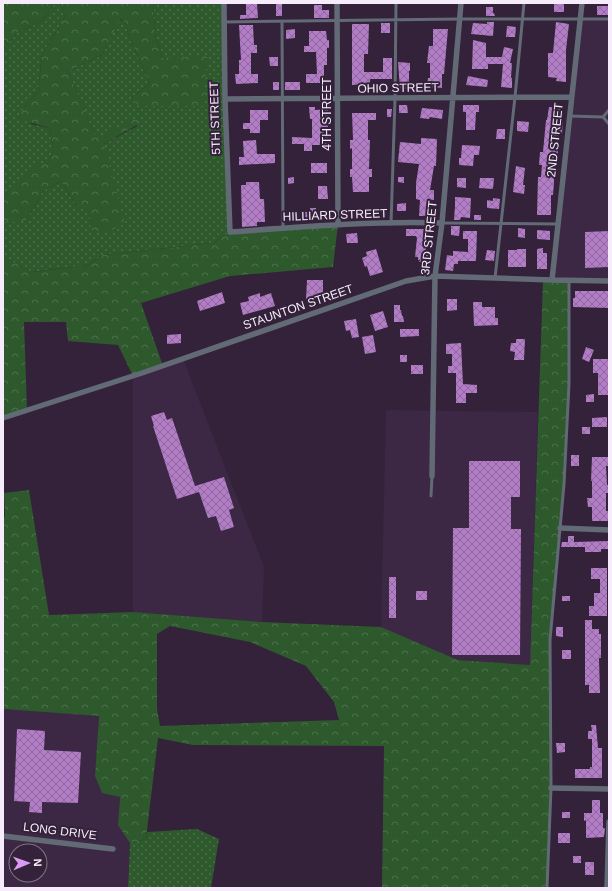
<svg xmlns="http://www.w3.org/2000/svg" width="612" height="891" font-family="Arial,sans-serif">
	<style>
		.built { fill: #3c2744; fill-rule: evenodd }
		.grass { fill: url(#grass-dots) }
		.forest { fill: url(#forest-crowns); fill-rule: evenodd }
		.building { fill: url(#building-cross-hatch) }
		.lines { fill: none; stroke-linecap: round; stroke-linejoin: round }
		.service { stroke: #626a76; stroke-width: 3 }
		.minor { stroke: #626a76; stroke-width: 5.5 }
		.labels { text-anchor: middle; stroke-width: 4; stroke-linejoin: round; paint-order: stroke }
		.street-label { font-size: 12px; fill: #f7ecfc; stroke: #332239 }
	</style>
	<defs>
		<pattern id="grass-dots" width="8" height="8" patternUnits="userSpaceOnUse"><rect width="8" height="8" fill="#2d592d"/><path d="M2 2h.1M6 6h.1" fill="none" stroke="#4c714c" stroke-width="1.8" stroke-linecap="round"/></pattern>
		<pattern id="forest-crowns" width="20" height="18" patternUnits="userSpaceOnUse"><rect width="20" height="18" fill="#2d592d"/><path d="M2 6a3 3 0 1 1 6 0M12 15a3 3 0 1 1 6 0" fill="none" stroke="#4c714c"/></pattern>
		<pattern id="building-cross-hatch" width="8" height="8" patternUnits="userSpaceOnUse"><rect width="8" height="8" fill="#b27cc7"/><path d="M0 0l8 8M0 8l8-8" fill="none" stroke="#8e699c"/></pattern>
	</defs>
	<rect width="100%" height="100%" fill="#332239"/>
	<path class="built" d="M580,19H609V281L552,280Z
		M183,359L264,567L262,622L133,612V376Z
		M386,410L538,412L530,665L458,660L381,627Z
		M3,709L99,715L95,776L120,797L118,825L130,843L128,888H3ZM16,851H40V875H16Z"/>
	<path class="grass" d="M55,3H60L65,17L42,55L38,92L24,107L31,124L49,128L54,149L47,164L7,192L3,199V50L18,32L42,21Z
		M153,3H224L230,232L213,243L103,255L88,265L32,272L9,260H3V222H25L43,191L61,181L76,205L87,211L91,219L104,144L137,126V118L96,139L68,71L102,55L119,19L125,22L129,37L150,83L131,99L139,106L163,58L155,34Z
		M197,829L219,839L211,888H128L130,843L146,839L147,832Z"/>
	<path class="forest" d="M3,3H55L42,21L18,32L3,50Z
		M60,3H153L155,34L163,58L207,56L204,106H139L131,99L150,83L129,37L125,22L120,19L102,55L68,71L96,138L137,118V125L104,144L125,224L105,233L90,230L91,219L87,212L76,205L61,181L43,191L25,222H3V199L7,192L32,166L47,163L54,149L49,128L18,119L24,107L38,92L42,55L65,17Z
		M338,224L333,267L230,276L141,303L163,366L133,376L118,345L68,341L66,322H24L27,410L3,418V260H9L33,272L88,265L103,255L213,243L230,232Z
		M543,280L569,281V384L564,484L550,640L551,788L547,888H382L384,746L193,745L158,738L146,839L130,843L118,825L120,797L102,793L95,776L99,716L3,709V517H5L4,493L29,490L49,615L133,612L262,622L381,627L458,660L530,665ZM170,626L250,642L306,666L334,702L339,720L160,726L157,709V634Z"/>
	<path class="building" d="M246,3H257L258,18L240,19V15H246Z
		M276,3H282V16H276Z
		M554,4H564V12H554Z
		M314,5H322V10H329V18H314Z
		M597,6H608V15H597Z
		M486,7H493V13H494L495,16H486Z
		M487,22H494L493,36L471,34L473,23L487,24Z
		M556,22L569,24L566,50V82L556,81L557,78L548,77V53H553Z
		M381,23H390V33H381Z
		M352,24H369L368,54H364V72H383V58H392V79H370V84L352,85Z
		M239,25H253L254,45H257V53H251V74H258V83L236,84L235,74H239V60H241Z
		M507,26L516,27L515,37H506Z
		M295,29V38L286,39V30Z
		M433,29H448L444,74H442V88L427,87L428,78H430V63H427L429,46H433Z
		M309,31H326L327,40H329V48H327V65H324V83H306V74H317L316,52H304V46H309Z
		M473,40L486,43V57H502L504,47L513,49L510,63H512L511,78H512V88L501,87L503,64H488V69H472Z
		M269,57H278V66H270Z
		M398,62L410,63V71H409V89H400Z
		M468,76L488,80L487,87L466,85Z
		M273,82H279V90H273Z
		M285,82H300V90H285Z
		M399,105H407L408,113H399Z
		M463,105H479V112H476L475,130H466V112H463Z
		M309,107H315V110L328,109V145H312V151H304V144H292V137L312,138V119H310Z
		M549,107L561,108L560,121L563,122L562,133H559L557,164H554V183L553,195H551V215H537L538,177H541L542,165H539L540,152H543L546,120H547Z
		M422,108L443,110L442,119L430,117L429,119L420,118Z
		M387,109H392L391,117H387Z
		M250,110H268V120H260V133H250V129H243V123H250Z
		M352,113H376V120H368V140H370L369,169H372V177H369V192H353L352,177H350V169H352V148L350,149V140H353Z
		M517,121L529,122L528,132L517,131Z
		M497,129H505V139H496Z
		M421,138L437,139L436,166H434L430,190H434V200H431L430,216H419L420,200L416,199V183L419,164L398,162L400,142L421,144Z
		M256,140L257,154H275V163L239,165V157H244L243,141Z
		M462,145L480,146L479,155H474L473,166L459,165V158H461Z
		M311,163H327V173H311Z
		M516,166L525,168L523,185H525L524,194L513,192Z
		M294,177V183L288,184V178Z
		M398,177H404V183L398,182Z
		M457,178H466V188L457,187Z
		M480,178H494L493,189L479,188Z
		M246,182H259L260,199H264L265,222H257V226L242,227L241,185H246Z
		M318,186H327L328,199H318Z
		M455,197L471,198L470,218L461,217L460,220H454L455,206Z
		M493,198L500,199L499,209L487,208V200L493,201Z
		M406,203V211H397V204Z
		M310,208H316V216H310Z
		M302,212H308V220H302Z
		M474,215H481V220H474Z
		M451,226H460L459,236L451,235Z
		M518,228L525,229V238L518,237Z
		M406,229H424L423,243H426V252H430L429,258H426V262H419L420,260H418V257H415L417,238L416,236H406Z
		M537,230L550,231V240L537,239Z
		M463,231H477L476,261H458V264H454L453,271L445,270L447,255L453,256V251L468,252V239H463Z
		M609,231V267L585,268V232Z
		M357,233L358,243H347L346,234Z
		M543,248V253H547V269H537V249Z
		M376,249L383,272L370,276L367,266L365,267L362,258L367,256L366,252Z
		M517,249H526V267H508V250H517Z
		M487,250L495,251L494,261L485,260Z
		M307,280H323V297H314V299H306Z
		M575,291H609V308L573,307V298H575Z
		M222,292L225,303L200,311L197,301Z
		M260,293V297L271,293L275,306L243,315L240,303L249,301L248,297Z
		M447,299H457V310L447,311Z
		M473,302H482V307H495V318H498V325L474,326Z
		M394,305H400V310H401L402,316H403L404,322H394Z
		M383,311L388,327L375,331L370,315Z
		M356,319L359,337L352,338L350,330L346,331L344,321Z
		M400,329H419V336L400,337Z
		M181,334V343L167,344V335Z
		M373,335L376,352L365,354L362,337Z
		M516,339H525L524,360H514L515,352L510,351L511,343H516Z
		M461,343L463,384L477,385V393H466V403H456V373H448V366H452V354H446V344Z
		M586,347L594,350L589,362L582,359Z
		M400,355H407V362H400Z
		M593,359H608V395H598V373H593Z
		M411,365H423V374H411Z
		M594,394V402H586V395Z
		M164,412L167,420L172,418L195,486L224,477L234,508L229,510L234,527L221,531L216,516L208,518L199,492L177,499L153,426H154L151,416Z
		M607,417V427H592V418Z
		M582,427H590V434H582Z
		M571,455H579V466H571Z
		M592,457H609V466H606L607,485H609V493H606V511H608V521H592V507H588L587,498H592V481H591Z
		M469,461H520V497H511V529H521L520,655H452L453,528H469Z
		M568,536H574V542L608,541V549H601V552H585V547H561L562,542H568Z
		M591,568H607V616H589V606H594V593H600V579H591Z
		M389,577H396V618H389Z
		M416,591H427V600H416Z
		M562,596H570V601H562Z
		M585,620H592V629H599V634H601V658H599L600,693H589V685H585Z
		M556,627H563V637L556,636Z
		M562,650H571V659H562Z
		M591,725H596L598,748H602V778H575V769H590V767H592V739H588V731H592Z
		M17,729L45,731L44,750L81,752L78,803L42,802V813L29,812L30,802L14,801Z
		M556,743H565V752L557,753Z
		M592,800H600V813H603V828H605L604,837L586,838V820L584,821V813H592Z
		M562,812H570V818H562Z
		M558,833H570V843H558Z
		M573,856H581V863H573Z
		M585,862H594V875H585Z"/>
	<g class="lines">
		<path class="service" d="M282,21L283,228
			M224,22L460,19H609
			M569,116L603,117L609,110
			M603,117L609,124
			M442,223L557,224
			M391,224L395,99L396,3
			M495,278L515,97L524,3
			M431,496L432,476
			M547,888L551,788L550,640L564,484L569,384V281"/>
		<path class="minor" d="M224,3L225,99L230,232C300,227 371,221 442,223
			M337,3L338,224
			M225,99L571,97
			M552,280L582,3
			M3,418L142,373L406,281L435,276L552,280L609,281
			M432,476L435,276L442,223L461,3
			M560,528L609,530
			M551,788L609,789
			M3,836L113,849
			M607,888L609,822"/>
	</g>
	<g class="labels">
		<g class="street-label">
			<text transform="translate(398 88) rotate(-1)" y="4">OHIO STREET</text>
			<text transform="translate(327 114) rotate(-90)" y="4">4TH STREET</text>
			<text transform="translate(215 118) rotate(-92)" y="4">5TH STREET</text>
			<text transform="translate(555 140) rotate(-84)" y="4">2ND STREET</text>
			<text transform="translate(335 215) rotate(-2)" y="4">HILLIARD STREET</text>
			<text transform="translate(429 238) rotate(-84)" y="4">3RD STREET</text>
			<text transform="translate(298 307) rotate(-19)" y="4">STAUNTON STREET</text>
			<text transform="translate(60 831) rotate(7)" y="4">LONG DRIVE</text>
		</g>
	</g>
	<rect width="612" height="891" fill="none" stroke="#f7ecfc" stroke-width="8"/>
	<g transform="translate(28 863) rotate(88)"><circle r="19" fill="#332239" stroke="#817387"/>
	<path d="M0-3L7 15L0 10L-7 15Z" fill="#dc99f4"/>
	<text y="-6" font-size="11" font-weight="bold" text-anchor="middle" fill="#f7ecfc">N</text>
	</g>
</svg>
